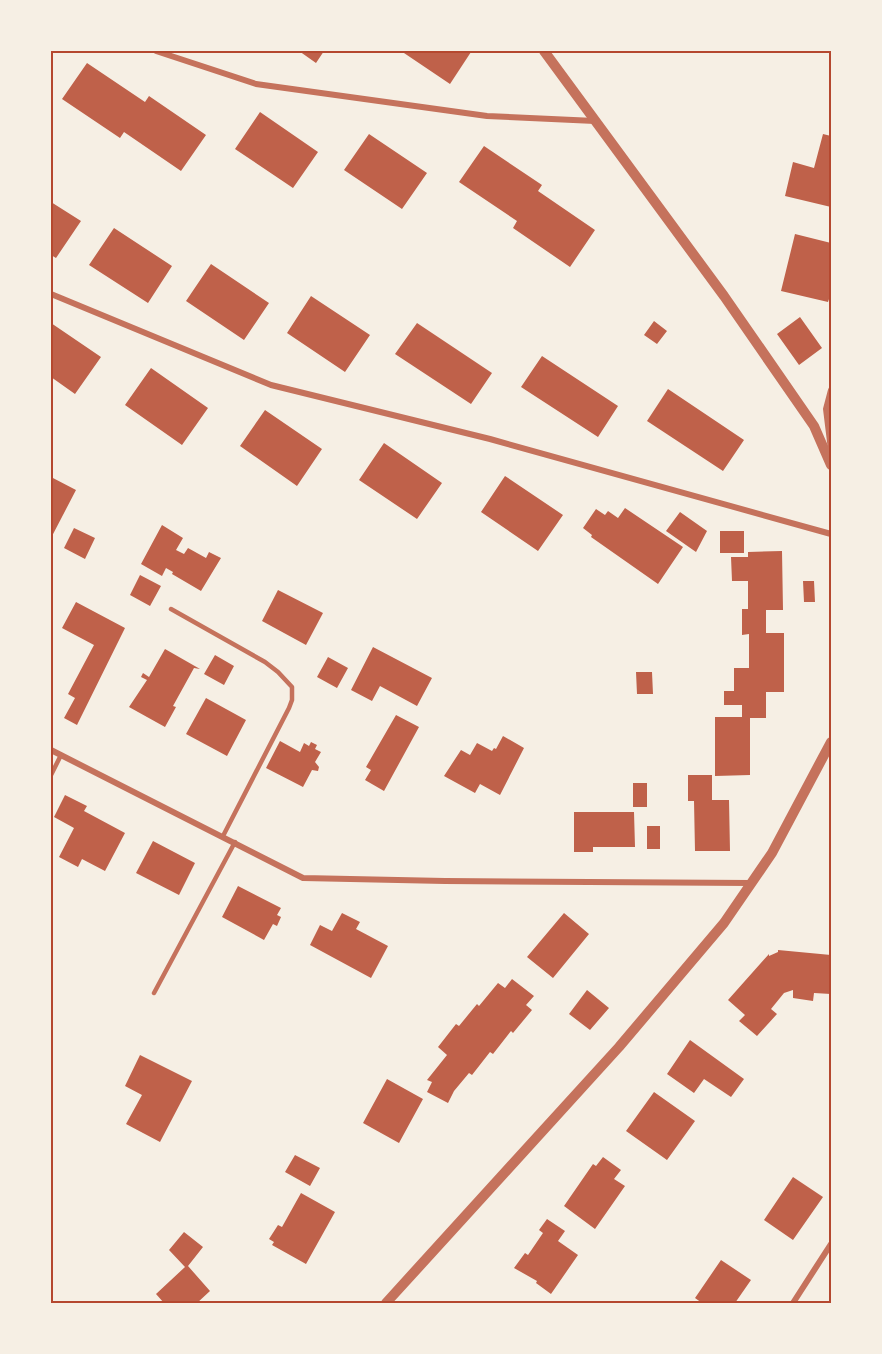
<svg xmlns="http://www.w3.org/2000/svg" width="882" height="1354" font-family="'PT Sans',sans-serif">
	<style>
		.building { fill: #bf614a }
		.lines { fill: none; stroke-linecap: round; stroke-linejoin: round }
		.service { stroke: #c5725c; stroke-width: 4.5 }
		.minor { stroke: #c5725c; stroke-width: 6 }
		.tertiary { stroke: #c5725c; stroke-width: 10 }
		.neatline { fill: none; stroke: #b5482f; stroke-width: 2 }
	</style>
	<rect width="100%" height="100%" fill="#f6efe4"/>
	<path class="building" d="M299,51H324L316,63Z
		M401,51H469L471,52L450,84Z
		M87,63L145,102L149,96L206,135L181,171L124,132L120,138L62,99Z
		M260,112L318,152L293,188L235,149Z
		M369,134L427,173L402,209L344,170Z
		M823,134L831,136V207L785,196L793,162L814,168Z
		M484,146L542,185L538,191L595,230L570,267L513,228L517,221L459,182Z
		M51,202L81,221L56,258L51,255Z
		M114,228L172,266L148,303L89,265Z
		M795,234L831,243V293L828,302L781,291Z
		M211,264L269,303L244,340L186,301Z
		M311,296L370,335L345,372L287,333Z
		M800,317L822,348L799,365L777,334Z
		M654,321L667,331L657,344L644,335Z
		M51,323L101,357L75,394L51,377Z
		M417,323L492,373L471,404L395,354Z
		M542,356L618,406L598,437L521,387Z
		M151,368L208,408L182,445L125,405Z
		M668,389L744,440L723,471L647,421Z
		M265,410L322,449L297,486L240,446Z
		M384,443L442,483L417,519L359,480Z
		M505,476L563,515L538,551L481,512Z
		M51,477L76,490L51,538Z
		M625,508L683,547L658,584L591,537L592,535L583,528L596,509L605,515L608,511L618,518Z
		M680,512L707,531L696,552L666,531Z
		M162,525L183,538L176,550L184,554L188,548L206,558L209,552L221,558L201,591L172,574L173,572L166,568L162,576L141,564Z
		M74,528L95,538L85,559L64,548Z
		M720,531H744V553H720Z
		M782,551L783,610H766V633H784V692H766V718H750V775L715,776V717H742V705H724V691H734V668H749V634L742,635V609H748V581H732L731,557H748V552Z
		M140,575L161,586L150,606L130,595Z
		M803,581H814L815,602H804Z
		M278,590L323,613L306,645L262,621Z
		M76,602L125,628L77,725L64,718L75,698L68,694L94,645L62,628Z
		M373,647L432,678L417,706L380,686L372,701L351,690Z
		M165,649L200,669L194,668L173,706L176,707L165,727L129,707L147,680L141,677L143,673L149,677Z
		M215,655L234,666L224,685L204,674Z
		M328,657L348,668L337,688L317,677Z
		M636,672H652L653,694H637Z
		M206,698L246,720L227,756L186,734Z
		M396,715L419,727L384,791L365,780L371,770L366,767Z
		M503,736L524,748L500,795L480,784L475,793L444,776L461,750L470,755L477,743L492,751L494,748L496,749Z
		M280,741L300,752L304,743L309,746L311,742L317,745L315,749L321,752L315,762L319,767L318,771L312,770L303,787L266,768Z
		M688,775H712V800H729L730,851H695L694,801H688Z
		M633,783H647V807H633Z
		M65,795L87,806L84,811L125,833L105,871L82,859L78,867L59,857L74,828L54,817Z
		M574,812H634L635,847H593V852H574Z
		M647,826H660V849H647Z
		M153,841L195,863L179,895L136,873Z
		M238,886L281,908L277,915L281,917L277,926L273,924L264,940L222,917Z
		M342,913L360,922L356,929L388,946L371,978L310,945L320,925L332,931Z
		M564,913L589,934L553,978L527,957Z
		M778,950L831,955V994L814,993L813,1001L793,998V990L784,993L771,1009L777,1014L757,1036L739,1021L745,1015L728,1000L769,954V956L778,952Z
		M512,979L534,996L526,1005L532,1010L513,1033L511,1031L493,1054L490,1052L472,1075L469,1073L454,1091L448,1103L427,1092L432,1082L427,1080L447,1055L438,1047L456,1024L459,1026L477,1004L479,1006L498,983L505,988Z
		M587,990L609,1008L590,1030L569,1014Z
		M690,1040L744,1079L731,1097L704,1079L694,1093L667,1074Z
		M140,1055L192,1081L160,1142L126,1124L142,1095L125,1086Z
		M387,1079L423,1099L399,1143L363,1123Z
		M654,1092L695,1121L667,1160L626,1131Z
		M295,1155L320,1168L310,1186L285,1172Z
		M603,1157L621,1170L614,1179L625,1186L595,1229L564,1206L593,1164L596,1166Z
		M793,1177L823,1197L793,1240L764,1220Z
		M301,1193L335,1212L306,1264L272,1245L274,1242L269,1239L278,1225L282,1227Z
		M547,1219L565,1231L558,1241L578,1255L551,1294L536,1283L537,1281L514,1268L525,1253L528,1255L543,1233L539,1230Z
		M184,1232L203,1247L188,1266L210,1291L197,1303H164L156,1294L185,1267L169,1250Z
		M721,1260L751,1280L735,1303H702L695,1298Z"/>
	<g class="lines">
		<path class="service" d="M171,609L265,662L278,672L292,687V700L289,708L223,836
			M51,775L61,755
			M154,993L235,842"/>
		<path class="minor" d="M156,51L256,84L487,116L595,121
			M51,294L271,385L490,439L831,534
			M831,390L826,409L831,450
			M51,750L303,878L445,881L751,883
			M793,1303L831,1244"/>
		<path class="tertiary" d="M544,51L724,296L814,426L831,465
			M386,1303L619,1047L724,923L772,853L831,742"/>
	</g>
	<rect width="882" height="1354" fill="none" stroke="#f6efe4" stroke-width="105"/>
	<rect x="52" y="52" width="778" height="1250" class="neatline"/>
</svg>
